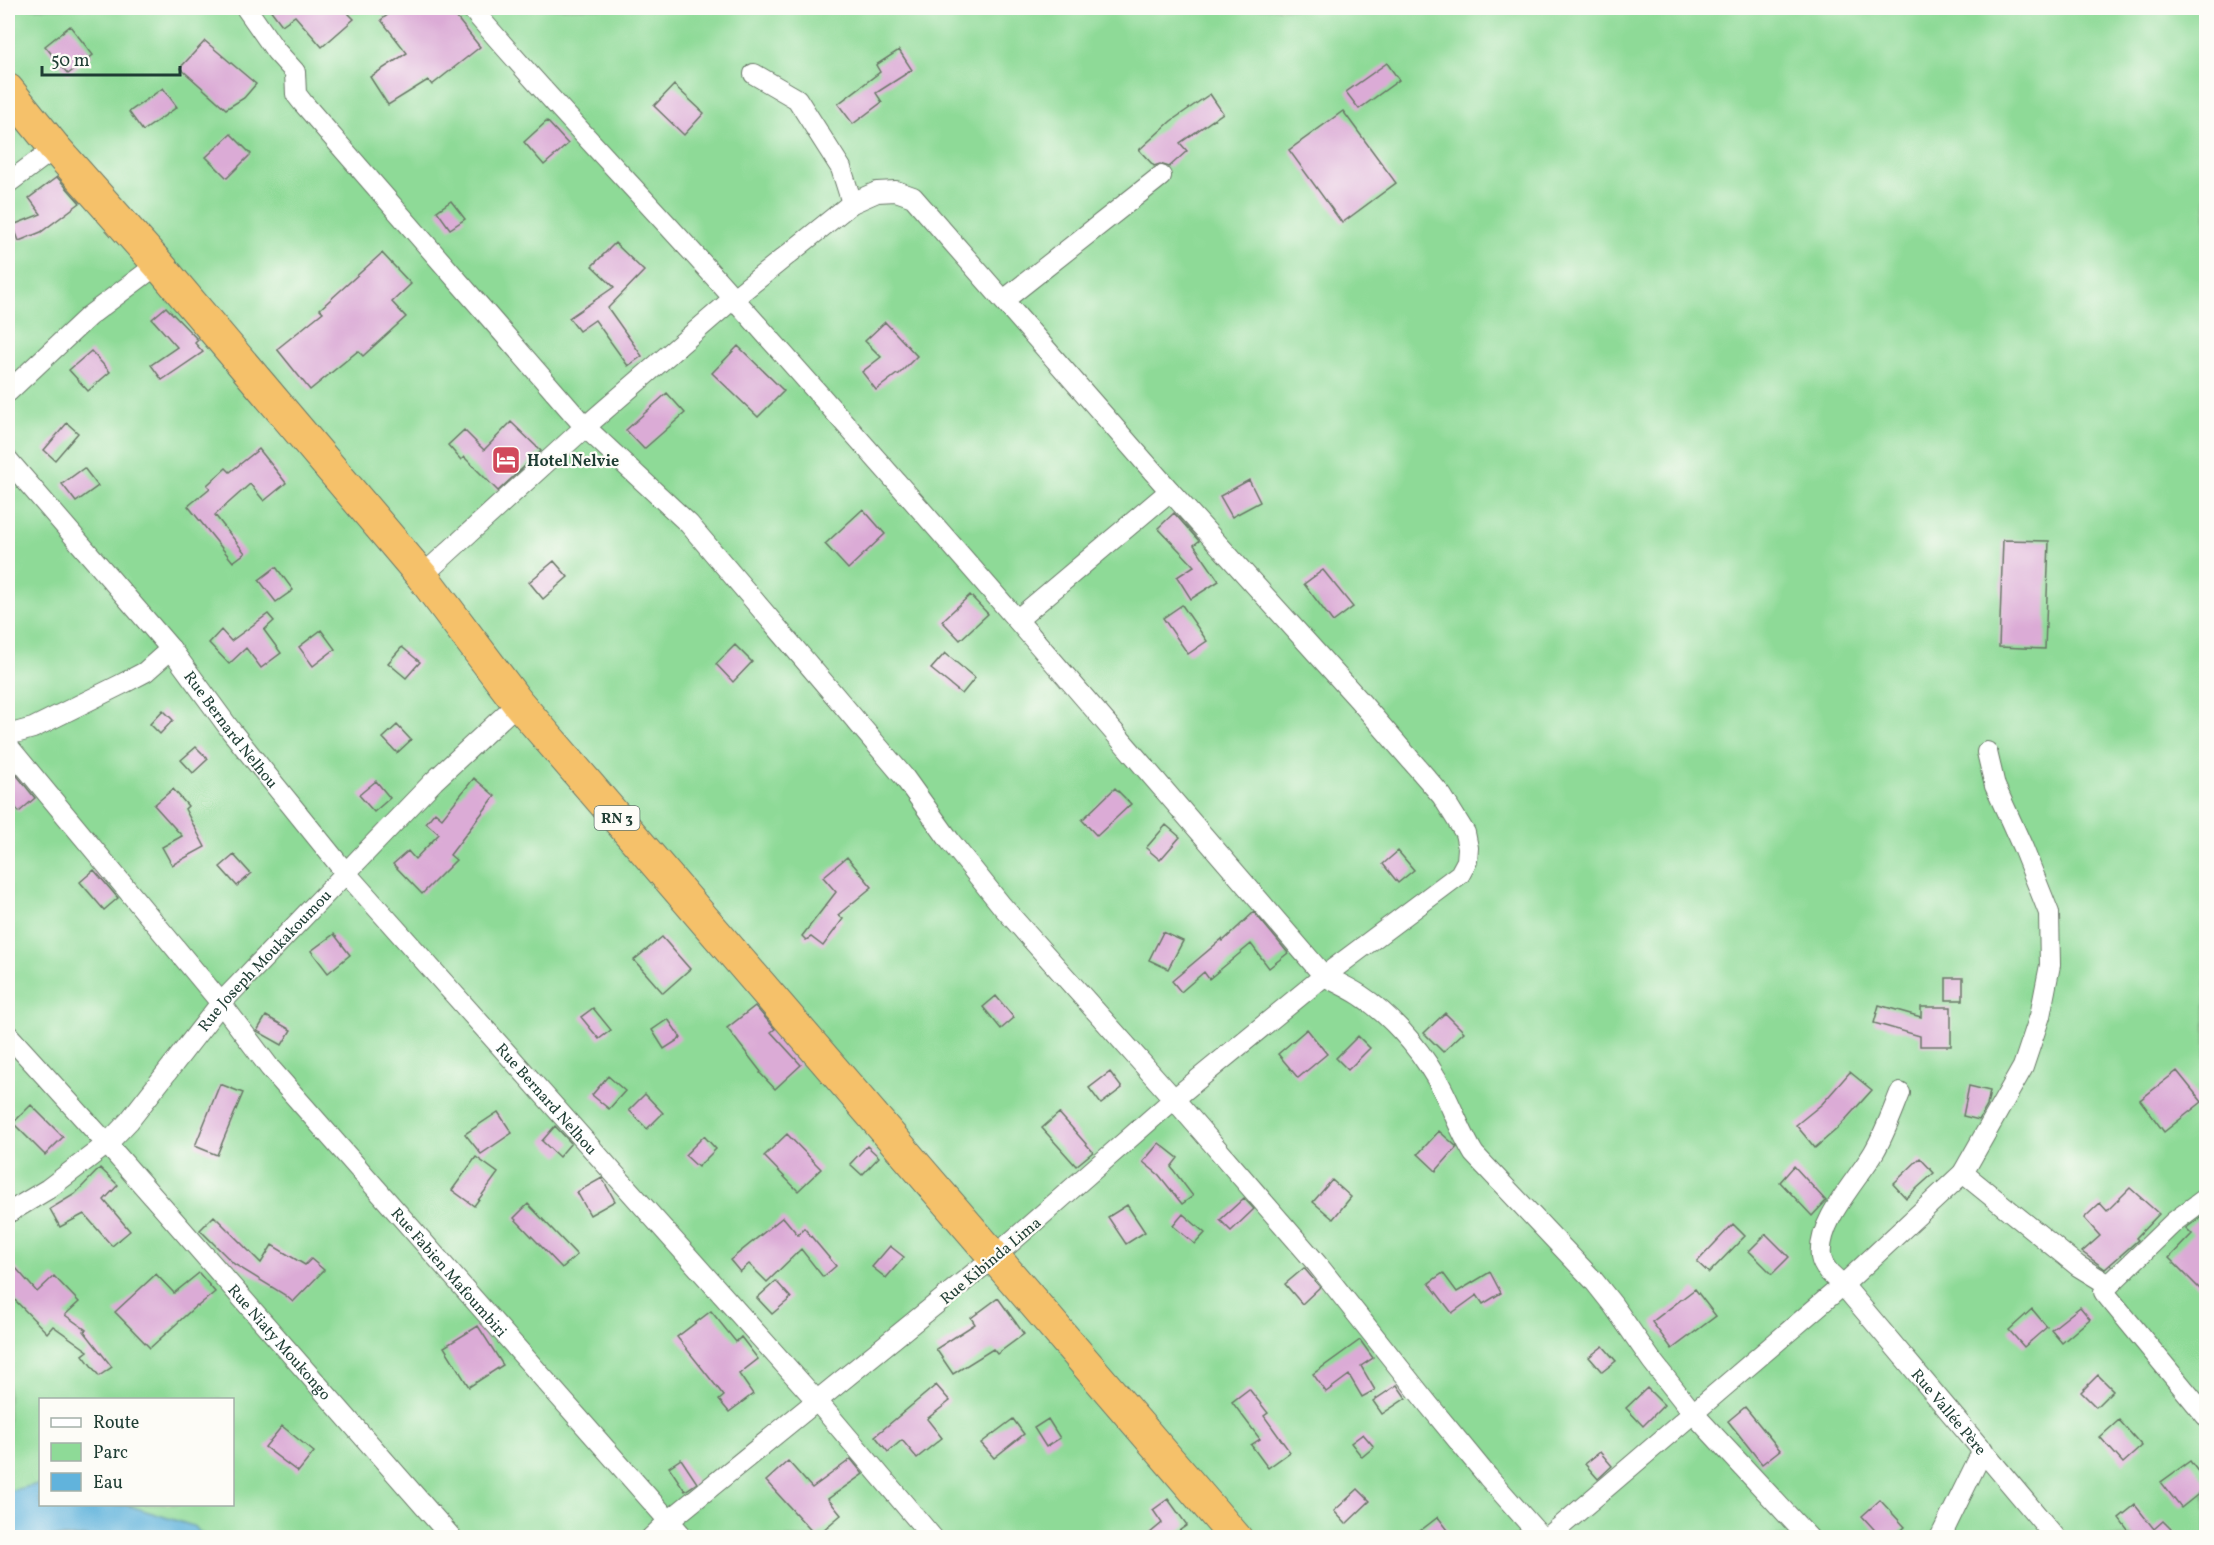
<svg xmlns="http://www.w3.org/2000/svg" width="2214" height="1545" font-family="Vollkorn,serif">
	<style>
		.green { fill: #8eda97; stroke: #568c66; stroke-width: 1.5; fill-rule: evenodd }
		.water { fill: #61b3dc; stroke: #407888; stroke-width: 1.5 }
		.building { fill: #dbabd6 }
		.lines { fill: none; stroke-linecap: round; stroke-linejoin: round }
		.minor-casing { stroke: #697767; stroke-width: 22 }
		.trunk-casing { stroke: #697767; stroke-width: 34 }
		.minor { stroke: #fff; stroke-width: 20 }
		.trunk { stroke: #f5c16b; stroke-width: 32 }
		.labels { text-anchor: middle; stroke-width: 4.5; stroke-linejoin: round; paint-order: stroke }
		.shield { fill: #fdfcf7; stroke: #62766e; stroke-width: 1.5 }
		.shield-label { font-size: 15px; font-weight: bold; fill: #1f3d34 }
		.poi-label { font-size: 16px; font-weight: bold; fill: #1f3d34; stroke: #fdfcf7; text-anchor: start }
		.street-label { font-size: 16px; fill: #1f3d34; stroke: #fdfcf7 }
	</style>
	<rect width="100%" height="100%" fill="#fdfcf7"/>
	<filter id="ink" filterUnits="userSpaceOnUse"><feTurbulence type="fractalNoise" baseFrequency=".0167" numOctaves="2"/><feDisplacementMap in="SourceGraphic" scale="12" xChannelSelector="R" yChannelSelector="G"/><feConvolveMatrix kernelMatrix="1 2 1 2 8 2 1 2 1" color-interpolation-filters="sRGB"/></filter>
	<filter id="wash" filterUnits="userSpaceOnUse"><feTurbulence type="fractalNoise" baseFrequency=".008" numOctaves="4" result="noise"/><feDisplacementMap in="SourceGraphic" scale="24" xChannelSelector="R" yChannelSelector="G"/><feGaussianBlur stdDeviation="1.35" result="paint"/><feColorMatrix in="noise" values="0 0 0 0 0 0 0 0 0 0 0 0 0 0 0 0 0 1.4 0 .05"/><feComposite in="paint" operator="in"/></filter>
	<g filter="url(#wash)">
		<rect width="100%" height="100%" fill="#f3e2c6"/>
		<path class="green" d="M8,8H2206V1537L8,1538ZM40,1400H232V1504H40Z"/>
		<path class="water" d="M40,1484V1504L127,1505L193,1526L205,1537H8V1491Z"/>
		<g id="blocks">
			<path class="building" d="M269,8H343L354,19L322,47L295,16L282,25Z
				M397,8H449L480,47L432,85L428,80L388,105L370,77L407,53L381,20Z
				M70,26L93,55L68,74L45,46Z
				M205,41L256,84L244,98L226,109L180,68Z
				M899,50L912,70L876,93L882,102L853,124L838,104L880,72L876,65Z
				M1387,63L1399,80L1359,109L1346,92Z
				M674,85L704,113L684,135L654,106Z
				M163,88L177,107L143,131L129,112Z
				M1210,94L1223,113L1180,143L1187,151L1169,167L1160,164L1154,166L1139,150L1171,121Z
				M1343,111L1396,183L1342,223L1289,150Z
				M547,121L568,144L544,165L524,142Z
				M231,134L251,154L227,178L206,157Z
				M57,177L80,203L41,232L19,241L13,225L41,214L29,198Z
				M451,201L465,219L450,229L437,211Z
				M615,243L644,271L608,308L642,356L628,366L595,320L579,331L569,318L614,287L592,266Z
				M382,253L411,284L392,302L406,317L363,356L358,351L310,390L277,349L323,312L320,309Z
				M166,307L198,340L195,343L203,352L162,380L151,365L177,347L152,319Z
				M885,322L917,356L898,375L897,374L876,390L862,372L881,357L865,341Z
				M738,346L784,391L758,417L712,373Z
				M91,351L110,372L88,391L69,370Z
				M667,393L685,413L644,449L626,430Z
				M511,422L541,451L498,491L464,457L461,460L448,445L464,430L484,450Z
				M67,423L78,433L55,460L44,450Z
				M259,449L286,483L264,501L250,484L215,515L245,553L233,562L188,506L210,488L207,485L226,468L230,472Z
				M84,468L98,486L76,502L62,484Z
				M1249,480L1260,502L1232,517L1220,496Z
				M863,509L885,534L848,569L825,544Z
				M1174,513L1199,541L1194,545L1219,581L1191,599L1177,577L1194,566L1158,528Z
				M2003,540L2049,541L2045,649L1999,647Z
				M554,561L568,577L543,599L529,582Z
				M276,567L293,590L276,602L259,580Z
				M1323,570L1353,607L1333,622L1304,584Z
				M970,595L988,614L960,640L942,621Z
				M1182,605L1207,641L1188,654L1163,618Z
				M268,614L274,621L264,630L281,653L261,668L246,648L229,664L209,643L221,630L231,641Z
				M321,630L335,649L313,666L299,647Z
				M735,645L752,662L733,682L716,664Z
				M402,647L420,662L406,678L388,663Z
				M945,653L975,678L962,694L931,669Z
				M163,710L173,720L160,734L150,724Z
				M397,725L411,740L397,753L383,738Z
				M196,747L208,759L193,773L181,760Z
				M15,773L35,798L19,812L8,799V779Z
				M474,778L495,796L450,855L456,860L422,894L393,864L408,851L415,859L439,834L426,823L435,812L442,818Z
				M376,781L390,798L374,812L359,795Z
				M1115,788L1131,804L1097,836L1082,820Z
				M173,789L188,806L185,809L205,847L172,865L162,847L182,836L154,805Z
				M1166,825L1180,837L1160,860L1146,848Z
				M1398,851L1414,870L1398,883L1383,864Z
				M234,855L251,874L237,886L220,867Z
				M847,857L872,887L838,915L843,919L823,946L811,937L806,940L802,936L836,892L823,877Z
				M94,870L118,898L104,910L80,882Z
				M1254,912L1288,953L1269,968L1251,944L1209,979L1204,972L1181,992L1172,981L1222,939L1223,941Z
				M1163,932L1183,941L1168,969L1149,960Z
				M334,934L350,955L328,973L311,951Z
				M662,937L690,969L663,993L634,960Z
				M1946,978H1963V1000H1946Z
				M996,996L1014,1018L1001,1029L983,1007Z
				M1879,1005L1921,1017V1007H1951V1046H1920V1036L1874,1023Z
				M755,1006L775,1029L771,1032L801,1065L775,1089L760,1073L761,1072L727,1028Z
				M593,1008L611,1030L599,1039L581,1017Z
				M1445,1013L1464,1032L1443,1052L1424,1033Z
				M266,1016L291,1030L282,1045L257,1031Z
				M668,1019L681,1038L664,1049L652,1030Z
				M1307,1029L1327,1054L1298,1078L1278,1054Z
				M1358,1036L1370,1048L1348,1070L1336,1058Z
				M2177,1071L2202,1102L2164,1132L2140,1100Z
				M1110,1072L1122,1088L1101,1104L1089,1088Z
				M1850,1072L1872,1090L1837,1129L1815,1148L1796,1125L1822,1104Z
				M608,1076L625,1091L609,1109L592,1095Z
				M220,1084L243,1093L217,1155L195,1146Z
				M1969,1086L1990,1091L1987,1106L1979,1120L1963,1116Z
				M645,1094L663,1113L647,1129L629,1110Z
				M31,1105L63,1137L45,1155L13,1123Z
				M498,1112L512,1133L481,1154L465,1134Z
				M1059,1113L1093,1152L1076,1166L1042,1128Z
				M555,1126L571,1143L559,1157L542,1141Z
				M1439,1131L1457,1147L1436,1171L1418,1154Z
				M787,1134L821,1169L798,1191L764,1156Z
				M704,1136L716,1149L698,1167L685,1155Z
				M1159,1143L1178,1158L1171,1167L1193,1196L1182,1204L1159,1175L1143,1162Z
				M867,1146L879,1157L862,1175L850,1164Z
				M476,1157L498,1173L474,1206L452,1190Z
				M1920,1158L1934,1173L1906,1198L1893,1184Z
				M1794,1166L1826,1201L1812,1216L1780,1182Z
				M100,1168L118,1185L104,1200L130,1231L112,1246L84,1214L60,1227L50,1209L75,1194Z
				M602,1178L615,1201L590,1215L577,1192Z
				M1332,1180L1351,1197L1333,1219L1313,1202Z
				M2130,1188L2159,1214L2136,1238L2138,1240L2105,1269L2082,1252L2100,1236L2084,1218L2100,1203L2107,1211Z
				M1244,1198L1254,1209L1231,1231L1220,1220Z
				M528,1204L577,1255L562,1268L514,1218Z
				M1127,1205L1145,1232L1126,1244L1108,1217Z
				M2206,1213V1295L2169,1258L2192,1234L2186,1228Z
				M1183,1214L1205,1233L1195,1244L1173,1226Z
				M214,1216L261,1263L272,1245L305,1265L311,1259L324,1270L293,1302L285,1295L234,1264L200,1230Z
				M783,1217L798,1235L804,1228L836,1266L823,1277L801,1249L767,1282L749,1264L740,1272L730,1260Z
				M1733,1224L1745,1236L1709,1273L1697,1262Z
				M1766,1234L1789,1257L1772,1274L1749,1251Z
				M890,1246L904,1257L886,1278L872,1267Z
				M8,1259L37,1292L54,1276L79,1302L65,1315L86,1330L84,1331L112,1367L99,1376L83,1355L88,1351L53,1326L47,1333L8,1293Z
				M1304,1268L1320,1287L1302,1304L1285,1284Z
				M1490,1272L1501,1293L1483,1304L1477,1295L1452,1313L1429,1283L1443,1273L1457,1292Z
				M199,1273L215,1292L198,1306L197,1305L150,1348L115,1312L156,1274L174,1293Z
				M776,1281L791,1298L772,1314L757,1298Z
				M1695,1289L1716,1316L1672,1349L1652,1322Z
				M998,1298L1024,1334L997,1354L993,1349L953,1374L936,1349L975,1324L971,1318Z
				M2080,1307L2090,1319L2062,1343L2051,1330Z
				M2032,1309L2047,1327L2024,1347L2009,1330Z
				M711,1311L736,1342L741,1337L758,1359L739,1374L753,1394L729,1412L719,1400L724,1396L677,1337Z
				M478,1326L503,1365L469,1387L444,1347Z
				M1360,1340L1373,1358L1361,1366L1375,1390L1362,1397L1349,1375L1326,1392L1313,1374Z
				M1603,1346L1616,1361L1602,1372L1589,1357Z
				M2098,1375L2113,1390L2096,1407L2081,1392Z
				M936,1385L950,1401L927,1419L942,1438L917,1458L902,1440L888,1452L875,1436Z
				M1397,1385L1406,1398L1382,1414L1373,1401Z
				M1647,1388L1664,1405L1643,1426L1626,1408Z
				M1249,1389L1268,1413L1264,1416L1290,1452L1268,1468L1251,1445L1260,1439L1232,1402Z
				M1745,1407L1780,1450L1762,1464L1728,1421Z
				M1013,1419L1024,1434L994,1458L981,1443Z
				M1048,1419L1060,1438L1046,1447L1034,1428Z
				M2119,1420L2142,1446L2123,1463L2100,1437Z
				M282,1426L314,1452L298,1472L265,1447Z
				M1363,1434L1374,1447L1362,1457L1351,1443Z
				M1600,1452L1612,1466L1598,1479L1585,1464Z
				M681,1459L697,1483L685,1491L669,1467Z
				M851,1459L863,1474L828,1499L841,1515L816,1536L766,1481L788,1461L812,1488Z
				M2190,1461L2206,1482V1488L2181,1508L2161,1482Z
				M1358,1489L1370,1501L1346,1524L1334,1511Z
				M1168,1499L1187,1525L1169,1538H1144L1162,1523L1153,1510Z
				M1880,1500L1905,1527L1893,1538H1882L1862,1516Z
				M2135,1505L2154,1529L2163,1521L2180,1538H2134L2119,1518Z
				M1438,1517L1454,1538H1411Z"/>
		</g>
	</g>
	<g filter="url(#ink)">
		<use href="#blocks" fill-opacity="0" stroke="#697767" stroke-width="1.5"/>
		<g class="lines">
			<g class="minor-casing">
				<g id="minor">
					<path d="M246,8L276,51L295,72L296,94L303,103L585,427L689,524L904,777L950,841L1002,906L1174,1099L1317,1264L1428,1404L1488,1477L1542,1538"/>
					<path d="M471,8C556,108 649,202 736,301C935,523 1129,749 1324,976C1336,982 1349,988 1360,995C1389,1014 1417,1045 1435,1076C1450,1100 1458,1128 1474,1154L1594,1281L1613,1305L1652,1361L1693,1413L1809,1538"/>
					<path d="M754,74L797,99L841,168L852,203"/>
					<path d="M8,183L55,148"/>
					<path d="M1004,300L1161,176"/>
					<path d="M8,392L89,316L158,264"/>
					<path id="s1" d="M8,460L171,649L232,732L345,872L817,1401L933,1538"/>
					<path d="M422,576L585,427L734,298L852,203L877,192L896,191L913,197L1170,491L1358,699L1442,796L1465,833L1468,848L1467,861L1460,874L1324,976L1174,1099L994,1257L670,1520L651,1538"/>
					<path d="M1018,619L1170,491"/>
					<path d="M8,735L33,728L122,684L145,672L171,649"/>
					<path id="s2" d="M8,746L221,1003L270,1068L684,1538"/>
					<path id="s3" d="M8,1035L107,1144L452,1538"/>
					<path id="s4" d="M1900,1093C1892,1113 1885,1133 1874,1152C1857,1181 1817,1221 1821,1257C1823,1269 1834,1277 1843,1285L2056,1538"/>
					<path d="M1963,1173L2078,1266L2109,1285L2104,1292L2206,1416"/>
					<path id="s5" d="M8,1213L48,1189L107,1144L129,1121L221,1003L434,781L518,703"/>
					<path d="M2109,1285L2175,1221L2206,1198"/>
					<path d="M1547,1538L1843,1285L1963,1173L2023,1067L2040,1016L2050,965L2049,913L2023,848L1995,786L1987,752"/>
					<path d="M1940,1538L1983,1450"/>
				</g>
			</g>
			<g class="trunk-casing">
				<path id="trunk" d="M8,90L55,148L158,264L422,576L518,703L1236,1538"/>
			</g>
			<use href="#minor" class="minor"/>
			<use href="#trunk" class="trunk"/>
		</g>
	</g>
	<defs>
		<g id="hotel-square" transform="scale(1.5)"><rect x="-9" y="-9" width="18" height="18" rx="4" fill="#d1495b" stroke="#fdfcf7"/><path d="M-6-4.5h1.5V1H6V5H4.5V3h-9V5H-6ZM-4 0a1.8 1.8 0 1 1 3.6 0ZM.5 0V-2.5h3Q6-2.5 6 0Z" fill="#fff"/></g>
	</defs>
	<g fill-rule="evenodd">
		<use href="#hotel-square" x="506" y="460"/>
	</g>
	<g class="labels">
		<rect class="shield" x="594.5" y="806" width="45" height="24" rx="4.5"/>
		<g class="shield-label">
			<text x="617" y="823">RN 3</text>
		</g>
		<g class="poi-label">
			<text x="527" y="466">Hotel Nelvie</text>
		</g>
		<g class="street-label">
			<text dy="6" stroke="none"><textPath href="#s1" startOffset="350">Rue Bernard Nelhou</textPath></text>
			<text dy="6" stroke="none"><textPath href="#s5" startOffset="363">Rue Joseph Moukakoumou</textPath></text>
			<text dy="6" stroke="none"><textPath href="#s1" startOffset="836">Rue Bernard Nelhou</textPath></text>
			<text transform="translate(990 1260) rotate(-40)" y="6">Rue Kibinda Lima</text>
			<text dy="6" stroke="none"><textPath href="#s2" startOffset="687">Rue Fabien Mafoumbiri</textPath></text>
			<text dy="6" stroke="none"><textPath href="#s3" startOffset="410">Rue Niaty Moukongo</textPath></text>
			<text dy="6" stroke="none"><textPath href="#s4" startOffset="386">Rue Vallée Père</textPath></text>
		</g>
	</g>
	<rect width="2214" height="1545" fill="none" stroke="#fdfcf7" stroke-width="30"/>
	<rect x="39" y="1398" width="195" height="108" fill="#fdfcf7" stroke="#a4b0a9" stroke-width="1.5"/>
	<rect x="51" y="1418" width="30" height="9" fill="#ffffff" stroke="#a4b0a9" stroke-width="1.5"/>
	<text x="93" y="1428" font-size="18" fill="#1f3d34">Route</text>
	<rect x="51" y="1443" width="30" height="18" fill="#8eda97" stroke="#a4b0a9" stroke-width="1.5"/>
	<text x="93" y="1458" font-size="18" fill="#1f3d34">Parc</text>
	<rect x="51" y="1473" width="30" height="18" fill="#61b3dc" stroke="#a4b0a9" stroke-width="1.5"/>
	<text x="93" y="1488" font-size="18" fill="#1f3d34">Eau</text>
	<path d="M42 66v9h138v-9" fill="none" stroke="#1f3d34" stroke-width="3"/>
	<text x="51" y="66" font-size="18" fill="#1f3d34" stroke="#fdfcf7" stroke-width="4.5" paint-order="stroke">50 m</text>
</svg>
